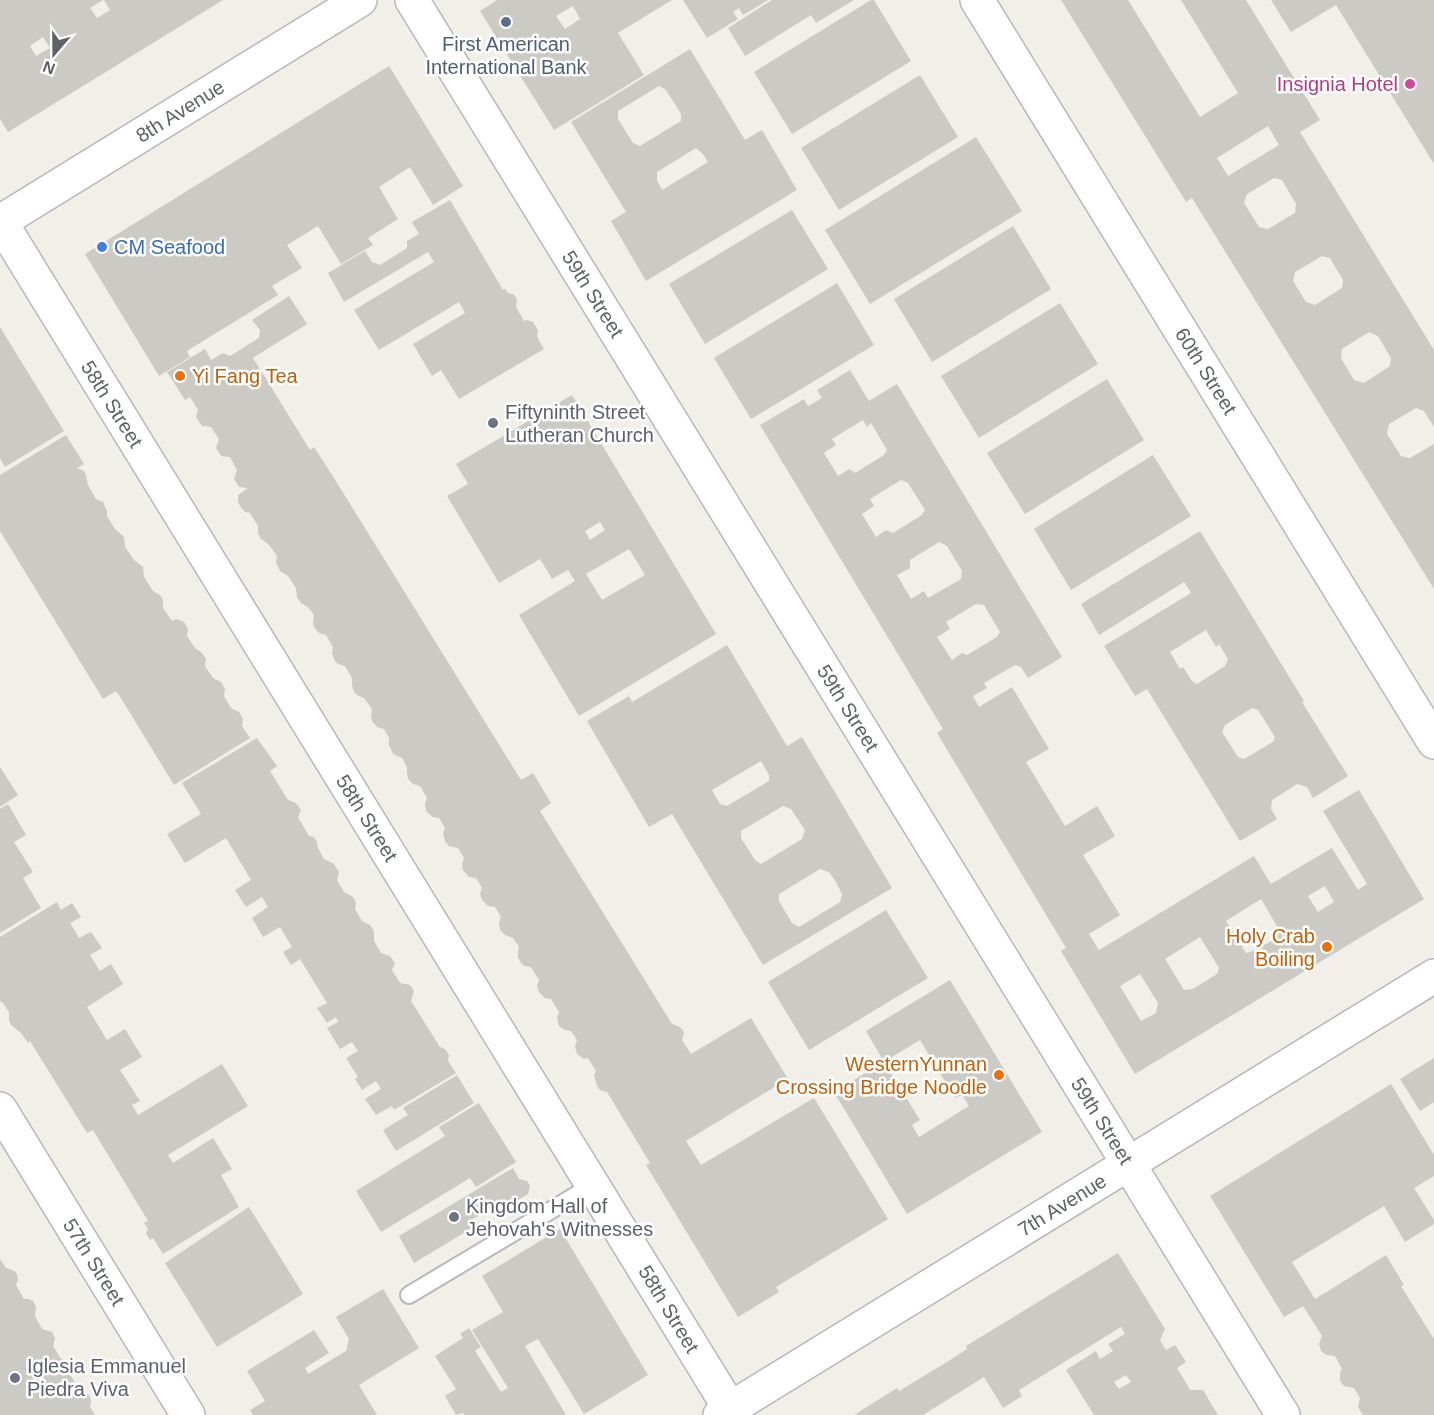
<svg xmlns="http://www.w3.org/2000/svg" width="1434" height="1415" font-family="Arial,sans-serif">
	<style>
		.building { fill: #cccac5; fill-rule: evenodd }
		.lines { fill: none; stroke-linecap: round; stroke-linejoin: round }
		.service-casing { stroke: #b5b8bc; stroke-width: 20 }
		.minor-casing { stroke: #b5b8bc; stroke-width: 36 }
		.service { stroke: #fff; stroke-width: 16 }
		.minor { stroke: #fff; stroke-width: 33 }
		.service-dot { fill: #5c6f8a; stroke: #fff; stroke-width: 2 }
		.hotel-dot { fill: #d1479c; stroke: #fff; stroke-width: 2 }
		.shop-dot { fill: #3f7fe0; stroke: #fff; stroke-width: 2 }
		.food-dot { fill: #e8710a; stroke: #fff; stroke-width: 2 }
		.worship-dot { fill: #6b7280; stroke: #fff; stroke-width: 2 }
		.labels { text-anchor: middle; stroke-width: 5; stroke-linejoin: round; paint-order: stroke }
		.service-label { font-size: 20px; fill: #4e5e75; stroke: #fff }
		.hotel-label { font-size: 20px; fill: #b23c85; stroke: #fff; text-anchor: end }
		.street-label { font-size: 20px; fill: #5f6368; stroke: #fff }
		.shop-label { font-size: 20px; fill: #366cbe; stroke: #fff; text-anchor: start }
		.food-label { font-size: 20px; fill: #c56008; stroke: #fff; text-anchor: end }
		.worship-label { font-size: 20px; fill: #5b616d; stroke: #fff; text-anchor: start }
	</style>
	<rect width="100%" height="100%" fill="#f1efe8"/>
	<path class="building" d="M0,0H103L90,8L97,18L110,10L104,0H223L8,132L0,119ZM43,37L50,48L36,56L30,46Z
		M497,0H672L618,33L644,75L554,130L480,11ZM573,6L580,19L565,29L556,16Z
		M683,0H768L743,15L739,8L733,12L738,19L707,38Z
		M772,0H854L816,23L811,15L745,56L728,28Z
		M871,0H874L911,61L792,134L754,72Z
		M1061,0H1128L1200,117L1238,93L1181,0H1246L1320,120L1300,132L1434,350V427L1424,411L1416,408L1389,424L1387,434L1401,456L1410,458L1434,444V589L1192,198L1186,202ZM1268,126L1279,145L1228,176L1217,158ZM1274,178L1282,180L1296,204L1295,213L1268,229L1259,227L1244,203L1247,194ZM1322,256L1330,258L1343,280L1342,288L1315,305L1306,302L1293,281L1295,272ZM1369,332L1378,336L1391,358L1390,366L1364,383L1354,380L1341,358L1342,349Z
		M1271,0H1434V164L1336,5L1291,32Z
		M690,49L745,140L762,130L797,190L646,281L611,221L626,212L571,122ZM659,86L666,90L673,101L681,114V121L640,146L633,143L618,119V111ZM696,148L702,153L708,162L662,190L657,180V172Z
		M389,66L463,186L433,205L410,167L379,187L398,219L368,238L373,245L341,264L318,226L287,245L302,268L272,286L278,295L187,351L190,357L159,376L85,254Z
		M920,75L958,137L839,210L801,148Z
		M976,137L1022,211L870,304L825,230Z
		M450,200L503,290L505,289L508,293L513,294L517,299L516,307L524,321L527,320L533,322L538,330L537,337L544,349L459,399L441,370L432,376L413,344L465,313L459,302L379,350L354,310L434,262L428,252L344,302L328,273L365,251L372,262L380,265L407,248V241L419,234L412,222Z
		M792,210L828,269L705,344L669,284Z
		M1013,226L1051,289L932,362L894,299Z
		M837,283L874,345L751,419L714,358Z
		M289,296L307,324L253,358L310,450L314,447L334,478L521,780L533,773L551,803L540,811L672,1024L680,1027L684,1032L682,1040L691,1054L751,1018L788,1079L686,1141L701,1165L814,1098L888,1219L776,1287L779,1292L738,1317L646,1165L650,1163L607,1092L600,1090L597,1086L594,1075L596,1071L588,1058L584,1059L577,1054L575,1047L577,1040L571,1031L565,1030L559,1026L557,1018L559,1012L551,999L545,998L539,992L537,986L539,980L531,967L525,966L522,964L518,958V952L519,947L513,938L505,935L500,930L499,923L501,917L495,907L488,906L482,900L480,894L482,888L476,878L469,877L463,870L462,864L464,858L458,848L449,846L445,841L443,834L445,828L439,818L433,817L426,811L425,804L427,798L420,786L413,784L408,779L407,772V767L402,758L395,755L392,752L389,745V738L384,729L377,727L372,721L371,717L372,709L364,698L357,695L354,692L352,685V678L345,666L338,664L335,661L332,654L333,647L326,635L319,633L314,627L313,623L314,615L308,607L301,603L297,598L296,588L288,576L280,571L276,562L277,556L269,545L260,538L258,533V526L250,513L245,512L240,506L238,502V495L248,488L239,487L234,479L237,470L230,457L221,456L216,448L219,439L211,427L202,426L196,417L198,410L190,397L185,400L167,372L205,349L211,360L223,353L230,356L259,338L260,330L252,320Z
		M1060,303L1098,364L979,438L941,376Z
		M0,327L64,431L5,467L0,458Z
		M850,370L869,401L897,384L1062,657L1028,678L1021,667L1015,665L984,683L987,688L973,696L979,707L1012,687L1049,749L1026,762L1065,826L1097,806L1115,836L1083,855L1120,915L1089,934L1099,950L1254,856L1271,884L1332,848L1358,890L1367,884L1323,811L1359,790L1424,899L1135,1074L1061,951L1066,948L937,733L943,729L760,425L804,399L808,406L822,398L817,390ZM863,420L867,427L871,423L887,450L884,455L855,473L849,469L838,476L824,453L836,445L832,439ZM901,480L908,483L925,510L922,515L893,533L886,530L876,537L862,514L874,506L870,499ZM939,542L947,546L962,571L961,579L928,598L924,591L911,599L897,575L910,568V560ZM976,604L984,605L1000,632L997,637L967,655L962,653L952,660L937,637L950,629L946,622ZM1325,886L1334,902L1318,912L1308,896ZM1261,899L1280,931L1277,938L1253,951L1246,953L1226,921ZM1200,937L1219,968L1217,974L1193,989L1184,990L1165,959ZM1140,974L1158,1003L1156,1013L1141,1021L1120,986Z
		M1107,379L1144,440L1025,514L987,453Z
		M572,395L716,634L579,716L519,615L575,581L568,570L552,579L540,559L499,583L447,496L468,484L456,464ZM600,522L605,530L590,540L585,531ZM629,549L645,575L602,600L586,574Z
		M66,435L84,464L77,468L84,471L86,475L88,485L96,499L103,502L107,511V516L115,529L124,537L125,547L134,560L143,567L144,577L153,591L161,596L163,601V608L172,621L176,619L184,622L188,629L187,636L195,648L202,653L206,659L205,666L213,678L221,682L225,689L224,696L231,708L239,712L243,719L242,726L250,738L174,785L119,695L116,691L103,699L0,531V475Z
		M1153,455L1191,516L1071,590L1034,529Z
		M1200,531L1304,701L1302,702L1348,776L1313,798L1307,787L1297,784L1272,800L1271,809L1277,819L1240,841L1147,689L1135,696L1104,646L1191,593L1184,582L1099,635L1081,604ZM1206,630L1216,647L1219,644L1228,659L1225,666L1197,684L1192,681L1183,667L1180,669L1170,652ZM1252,708L1258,710L1275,737L1273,742L1244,759L1238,757L1222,732L1225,725Z
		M727,645L787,746L802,737L892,888L763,965L672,814L649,827L587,721L629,696L632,702ZM761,761L769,775V781L727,806L720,804L712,790ZM783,806L791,809L805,830L802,839L761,864L755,860L741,838V831ZM820,869L829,872L836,882L842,894L840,902L799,927L792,923L786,913L779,901V894Z
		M257,738L277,766L270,771L288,800L296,803L301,810L298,817L309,836L314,837L317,842L318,848L324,859L334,864L339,872L337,880L344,892L353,897L356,903L355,909L362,921L370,925L374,931V941L381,953L390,956L395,963L392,970L400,983L410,985L414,991L411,1001L440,1047L445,1049L449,1055L448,1061L456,1073L394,1110L392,1106L376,1115L365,1099L381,1089L376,1081L362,1090L355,1079L358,1077L346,1058L358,1051L352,1042L340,1049L327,1028L338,1022L336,1017L327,1023L317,1008L327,1003L300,959L291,965L283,952L292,947L280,927L263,937L252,918L268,907L262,897L246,907L235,890L251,880L226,838L185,863L167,834L201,814L182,783Z
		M0,767L18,795L0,807Z
		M8,804L26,835L14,842L33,872L23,878L41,908L0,933V809Z
		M57,902L61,910L72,903L81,917L70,923L75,931L79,938L91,932L102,948L90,955L100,971L111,964L123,984L87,1007L107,1040L125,1029L142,1057L120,1070L140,1101L132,1105L138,1115L222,1064L248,1106L168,1155L173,1163L213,1138L232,1169L221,1175L239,1207L163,1254L153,1238L150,1240L146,1233L148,1229L144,1223L148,1221L93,1130L87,1133L30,1041L28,1043L21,1033L11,1025L9,1020V1012L3,1003L0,1001V937Z
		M886,910L928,978L809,1050L768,982Z
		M950,980L1042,1132L907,1214L834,1092L884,1062L920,1120L912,1125L919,1137L969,1106L962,1095L955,1098L920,1040L884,1062L866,1031Z
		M1434,1058V1102L1420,1111L1400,1079Z
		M457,1075L474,1103L396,1151L383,1130L408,1115L403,1108Z
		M1391,1084L1434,1155V1176L1414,1188L1434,1220V1224L1405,1242L1384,1206L1292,1262L1315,1299L1386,1255L1404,1285L1401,1286L1434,1339V1415H1363L1358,1407L1360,1398L1354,1388L1344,1386L1340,1381V1372L1342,1369L1335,1356L1326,1355L1321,1351L1319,1344L1322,1336L1303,1306L1284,1317L1210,1196Z
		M479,1103L516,1162L476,1187L470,1178L381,1232L356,1191L445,1136L439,1127Z
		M513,1168L519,1179L527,1181L530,1186L528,1194L499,1212L495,1206L468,1222L472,1228L414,1263L399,1236Z
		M249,1207L303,1294L217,1347L165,1263Z
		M560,1229L648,1375L584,1414L538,1339L525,1346L566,1415H464L463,1413L456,1415L445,1396L456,1389L435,1356L463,1338L460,1334L469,1328L481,1347L475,1351L501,1392L508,1388L472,1330L503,1312L482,1276Z
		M1118,1253L1165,1329L1160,1340L1166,1350L1175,1345L1186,1362L1177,1368L1185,1381L1190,1390H1203L1218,1415H1094L1066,1370L1096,1351L1100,1359L1113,1351L1108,1344L1125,1334L1121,1327L1019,1390L1022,1396L1003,1408L984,1377L923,1415H854L897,1388L899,1391L947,1362L967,1349L966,1346ZM1126,1375L1131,1382L1119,1389L1114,1382Z
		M0,1259L6,1268L15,1271L17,1275L18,1280L16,1285L24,1299H28L33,1301L36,1307L35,1316L42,1329L52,1332L55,1338L53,1346L61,1359L68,1360L72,1365L74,1371L71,1376L79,1389L84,1390L90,1397L91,1401L90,1407L95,1415H0Z
		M383,1289L419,1348L359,1385L377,1415H253L250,1410L265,1401L247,1371L314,1330L329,1353L305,1368L308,1374L346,1351L349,1339L336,1317Z"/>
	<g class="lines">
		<g class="service-casing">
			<path id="service" d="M409,1295L593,1185"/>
		</g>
		<g class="minor-casing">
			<path id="minor" d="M412,0L1283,1415
				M977,0L1434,742
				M0,221L734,1415
				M0,222L360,0
				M0,1109L188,1415
				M720,1415L1434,976"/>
		</g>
		<use href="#service" class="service"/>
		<use href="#minor" class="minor"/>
	</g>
	<circle class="service-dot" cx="506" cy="22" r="6"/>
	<circle class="hotel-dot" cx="1410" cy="84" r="6"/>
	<circle class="shop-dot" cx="102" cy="247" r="6"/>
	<g class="food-dot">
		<circle cx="180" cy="376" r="6"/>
		<circle cx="1327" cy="947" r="6"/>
		<circle cx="999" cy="1075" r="6"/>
	</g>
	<g class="worship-dot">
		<circle cx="493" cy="423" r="6"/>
		<circle cx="454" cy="1217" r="6"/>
		<circle cx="15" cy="1378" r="6"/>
	</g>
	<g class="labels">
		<g class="service-label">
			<text x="506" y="51">First American<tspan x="506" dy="23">International Bank</tspan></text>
		</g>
		<g class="hotel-label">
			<text x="1398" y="91">Insignia Hotel</text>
		</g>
		<g class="street-label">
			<text transform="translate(180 111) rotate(-32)" y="7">8th Avenue</text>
			<text transform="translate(593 294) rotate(58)" y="7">59th Street</text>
			<text transform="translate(1206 371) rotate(58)" y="7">60th Street</text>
			<text transform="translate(112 404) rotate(58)" y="7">58th Street</text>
			<text transform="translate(848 708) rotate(58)" y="7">59th Street</text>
			<text transform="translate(367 818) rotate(58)" y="7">58th Street</text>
			<text transform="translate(1102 1121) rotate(58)" y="7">59th Street</text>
			<text transform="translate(1062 1205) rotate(-32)" y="7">7th Avenue</text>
			<text transform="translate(94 1262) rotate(58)" y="7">57th Street</text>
			<text transform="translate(669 1309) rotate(59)" y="7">58th Street</text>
		</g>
		<g class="shop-label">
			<text x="114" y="254">CM Seafood</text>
		</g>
		<g class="food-label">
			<text x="192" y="383" text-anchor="start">Yi Fang Tea</text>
			<text x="1315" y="943">Holy Crab<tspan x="1315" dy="23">Boiling</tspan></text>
			<text x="987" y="1071">WesternYunnan<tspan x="987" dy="23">Crossing Bridge Noodle</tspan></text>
		</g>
		<g class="worship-label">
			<text x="505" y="419">Fiftyninth Street<tspan x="505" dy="23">Lutheran Church</tspan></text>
			<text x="466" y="1213">Kingdom Hall of<tspan x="466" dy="23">Jehovah's Witnesses</tspan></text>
			<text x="27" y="1373">Iglesia Emmanuel<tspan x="27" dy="23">Piedra Viva</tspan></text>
		</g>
	</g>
	<g transform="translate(54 54) rotate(200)" stroke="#ffffff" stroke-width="4.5" paint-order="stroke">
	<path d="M0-4.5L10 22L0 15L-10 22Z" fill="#5f6368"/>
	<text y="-9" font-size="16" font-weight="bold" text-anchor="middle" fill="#5f6368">N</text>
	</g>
</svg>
